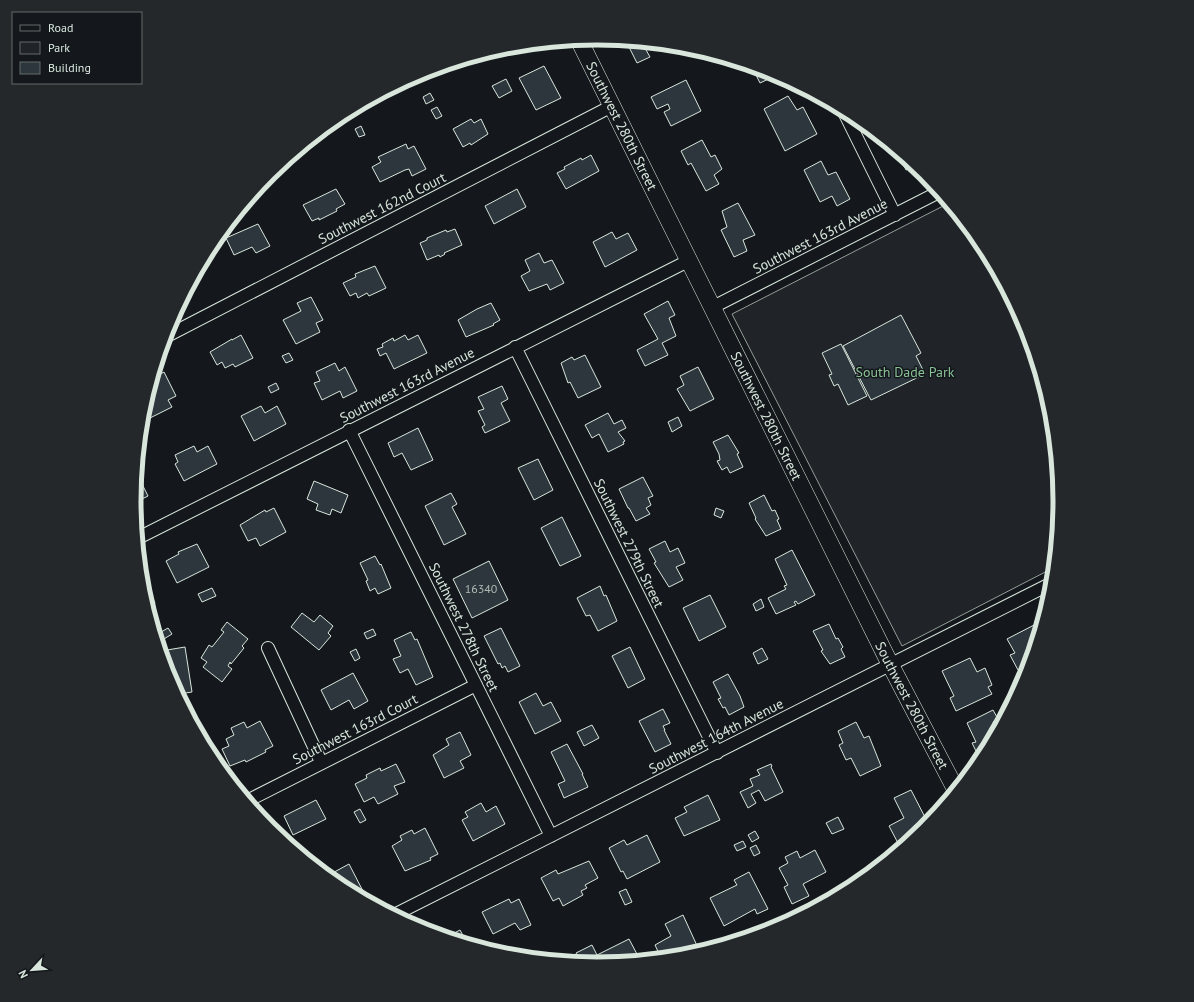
<svg xmlns="http://www.w3.org/2000/svg" width="1194" height="1002" font-family="'PT Sans',sans-serif">
	<style>
		.green { fill: #202428; stroke: #939e99 }
		.building { fill: #2c363c; stroke: #d8e6dc }
		.lines { fill: none; stroke-linecap: round; stroke-linejoin: round }
		.street-casing { stroke: #d8e6dc; stroke-width: 14 }
		.secondary-casing { stroke: #d8e6dc; stroke-width: 18 }
		.street { stroke: #14181c; stroke-width: 12 }
		.secondary { stroke: #14181c; stroke-width: 17 }
		.labels { text-anchor: middle; stroke-width: 3; stroke-linejoin: round; paint-order: stroke }
		.number-label { font-size: 12px; fill: #adbab4 }
		.street-label { font-size: 14px; fill: #d8e6dc; stroke: #14181c }
		.park-label { font-size: 14px; fill: #8ac095; stroke: #14181c }
		.rim { fill: none; stroke: #d8e6dc; stroke-width: 5 }
	</style>
	<rect width="100%" height="100%" fill="#14181c"/>
	<path class="green" d="M949,203L982,244L1025,324L1051,411L1060,501L1053,568L902,646L732,314Z"/>
	<path class="building" d="M626,41L653,44L645,48L650,57L637,63Z
		M748,65L774,73L777,75L760,83L752,67L750,69Z
		M544,66L561,98L536,110L519,78Z
		M506,79L512,91L499,98L492,86Z
		M686,80L701,111L671,126L664,112L670,109L668,104L657,109L651,97Z
		M392,88L393,90L362,106L361,105Z
		M430,93L434,100L426,104L423,97Z
		M788,96L797,110L803,107L817,134L785,151L764,109Z
		M437,107L442,116L436,119L431,110Z
		M471,119L474,123L481,119L488,134L471,145L470,143L463,147L453,129Z
		M361,126L365,135L359,137L355,129Z
		M702,140L711,157L715,155L722,169L714,175L719,184L706,191L691,163L688,165L681,151Z
		M406,144L408,149L414,146L426,169L412,176L409,169L405,170L380,182L372,167L381,162L378,157Z
		M897,151L915,166L906,170Z
		M591,155L599,171L566,189L557,173L565,169L564,167L581,158L582,160Z
		M821,161L828,175L836,172L850,199L837,206L832,196L820,202L804,170Z
		M336,189L345,204L336,209L337,211L319,220V218L312,221L303,205Z
		M517,189L526,207L494,224L485,206Z
		M738,203L755,235L743,240L747,251L734,257L721,230L727,227L722,211Z
		M258,224L270,246L256,253L252,247L234,255L226,238Z
		M455,229L462,245L444,253L445,254L440,257L439,255L427,260L420,243L427,240V238L446,230L447,232Z
		M612,232L616,239L628,233L637,250L605,267L593,242Z
		M539,253L544,263L552,260L564,283L550,290L547,284L529,291L521,276L530,271L525,260Z
		M375,266L386,288L369,296L367,293L358,298L356,293L350,296L343,283L356,277L355,274Z
		M311,297L323,320L316,323L320,332L296,344L283,320L301,311L297,303Z
		M668,301L675,315L669,318L676,336L662,343L668,355L645,366L637,350L658,339L644,314Z
		M491,303L500,320L493,324L494,325L466,337L458,320L477,309Z
		M901,315L921,353L916,356L925,374L871,400L843,346Z
		M241,335L253,358L235,367L233,364L225,368L222,362L217,365L210,352L232,339V340Z
		M405,335L408,340L418,335L427,353L394,369L386,353L380,356L377,349L383,347L382,344L393,338L394,341Z
		M841,344L867,396L848,405L838,384L834,386L829,375L832,374L822,353Z
		M289,353L293,360L286,363L282,356Z
		M585,355L601,387L578,398L570,382L568,383L561,363L572,357L574,360Z
		M335,363L339,371L345,367L357,391L343,398L340,391L322,400L314,383L320,381L316,372Z
		M698,367L714,399L690,411L677,389L684,385L680,376Z
		M164,372L176,396L168,400L172,407L150,418L143,410L149,389L154,387L151,383L153,378Z
		M276,383L279,389L271,393L268,387Z
		M502,386L508,399L501,403L510,421L485,433L482,427L485,425L478,411L484,409L478,397Z
		M261,406L265,413L277,406L286,424L254,441L241,416Z
		M608,413L614,424L622,420L626,428L618,432L625,441L623,442L624,444L608,452L599,434L592,438L585,425Z
		M678,417L682,426L672,432L668,422Z
		M418,428L433,460L411,470L402,453L394,457L388,443Z
		M728,435L739,453L737,454L743,467L730,473L727,467L722,470L717,461L720,460L719,454L713,442Z
		M194,446L197,452L208,446L217,464L184,481L175,464L178,462L175,455Z
		M538,459L553,490L534,500L518,468Z
		M137,474L148,496L134,503V501Z
		M643,477L653,496L648,498L651,505L646,508L650,514L636,521L629,508H628L619,489Z
		M314,481L348,495L341,513L332,509L330,515L316,510L318,504L307,499Z
		M451,493L457,504L452,507L466,534L444,545L425,506Z
		M764,495L772,511L775,510L779,519L777,520L781,529L766,536L755,519L756,518L749,503Z
		M274,508L286,532L260,546L256,538L248,541L240,525L265,510L266,512Z
		M716,508L724,511L721,518L714,515Z
		M562,517L581,556L560,566L541,528Z
		M665,541L670,552L678,548L685,563L676,567L683,580L669,587L654,563L656,562L649,549Z
		M197,544L209,567L177,583L166,561L179,554L178,552Z
		M792,550L815,595L798,604L796,601L794,602L796,605L776,614L768,598L786,589L784,586L787,585L775,559Z
		M375,556L380,565L381,564L391,588L378,594L375,588L370,591L366,581L368,580L360,563Z
		M489,561L508,600L472,618L453,579Z
		M143,579L155,603L148,607L143,591Z
		M600,586L604,596L606,595L617,621L598,631L590,615L586,616L577,598Z
		M212,588L216,596L202,602L198,594Z
		M710,595L726,627L699,641L683,608Z
		M761,599L764,607L756,611L753,604Z
		M302,613L314,622L320,615L333,626L328,633L331,636L319,650L291,627Z
		M227,622L248,639L242,646L244,648L231,664L230,662L228,666L232,669L222,682L203,667L207,662L201,658L209,645L212,647L224,632L221,630Z
		M829,624L836,639L838,638L843,647L841,649L845,657L830,664L823,654L821,651L823,650L813,631Z
		M1036,624L1039,630L1024,676L1020,669L1018,670L1010,655L1015,653L1007,639Z
		M168,628L172,634L159,642L156,635Z
		M501,628L520,666L508,672L505,666L502,668L500,663L498,664L484,636Z
		M373,629L376,635L367,639L364,633Z
		M411,632L415,640L417,639L433,677L416,685L408,669L400,673L393,659L401,656L394,640Z
		M185,647L192,692L179,694L178,685L173,686L169,678L161,651Z
		M630,647L645,679L628,688L612,656Z
		M762,648L768,659L758,664L753,653Z
		M356,649L360,658L355,661L350,652Z
		M970,658L977,672L985,668L992,685L988,687L992,694L956,711L950,698L954,696L942,671Z
		M353,673L368,701L354,709L349,700L331,710L321,690Z
		M728,674L740,696L744,707L729,715L725,707L723,708L718,699L721,698L713,682Z
		M536,693L543,706L551,702L561,721L535,734L519,702Z
		M663,709L670,723L663,726L665,730H664L671,744L655,752L639,721Z
		M993,710L998,719L993,722L997,730L981,760L977,752L980,750V749L976,751L972,743L976,742L967,723Z
		M260,721L273,746L265,750L266,752L246,762L245,760L230,766L222,749L229,746L226,739L234,735L231,728L244,722L247,728Z
		M856,722L864,738L869,736L881,766L860,776L851,758L846,760L839,745L843,743L838,731Z
		M592,725L599,738L584,746L577,732Z
		M460,732L471,755L460,761L464,768L444,778L433,755L449,745L446,739Z
		M567,744L583,774H582L588,787L564,798L558,784L565,781L551,752Z
		M396,764L405,782L394,786L398,794L378,804L374,797L364,802L355,784L367,778L366,775L380,768L381,771Z
		M771,764L772,766L771,767L783,792L765,801L759,790L751,794L756,803L748,808L740,792L753,786L750,779L760,775L757,770Z
		M911,790L928,823L915,836L899,845L889,826L904,818L894,798Z
		M708,795L720,820L684,836L675,818L687,812L684,807Z
		M316,800L326,819L293,835L284,816Z
		M481,803L486,812L496,806L505,824L473,841L462,820L468,817L465,812Z
		M360,809L366,820L360,823L354,812Z
		M838,817L844,829L832,834L826,823Z
		M425,828L438,854L430,858L431,860L405,871L392,846L402,840L400,836L412,830L414,834Z
		M755,831L759,838L752,842L748,835Z
		M647,835L660,862L627,879L623,871L621,872L609,848L624,840L627,845Z
		M743,841L746,847L737,851L734,845Z
		M756,845L760,853L754,856L750,848Z
		M815,850L826,872L803,884L809,896L792,904L784,887L788,885L779,868L788,863L785,857L797,851L800,858Z
		M589,861L598,878L585,885L587,888L581,891L583,895L563,906L559,898L553,901L541,878L556,870L558,874Z
		M349,864L365,895L360,897L340,886L327,876Z
		M749,872L768,909L757,914L755,909L724,926L710,898L737,885L734,880Z
		M626,889L632,902L625,905L619,892Z
		M509,899L511,903L519,899L531,925L520,930L515,923L493,934L482,912Z
		M683,915L699,950L687,955L683,956L682,953L675,956L661,958L655,945L671,936L665,924Z
		M460,930L467,943L447,937Z
		M629,939L638,956L629,961L597,964L580,962L576,953L592,945L597,955Z"/>
	<g class="lines">
		<g class="street-casing">
			<path id="street" d="M843,110L895,215
				M713,307L939,192
				M165,337L612,106
				M515,347L717,753
				M349,430L551,836
				M138,538L690,260
				M268,648L321,762
				M247,801L476,685
				M394,915L1052,583"/>
		</g>
		<g class="secondary-casing">
			<g id="secondary">
				<path id="s1" d="M579,40L890,664L956,790"/>
			</g>
		</g>
		<use href="#street" class="street"/>
		<use href="#secondary" class="secondary"/>
	</g>
	<g class="labels">
		<g class="number-label">
			<text x="481" y="593">16340</text>
		</g>
		<g class="street-label">
			<text dy="5" stroke="none"><textPath href="#s1" startOffset="96">Southwest 280th Street</textPath></text>
			<text transform="translate(382 208) rotate(-27)" y="5">Southwest 162nd Court</text>
			<text transform="translate(820 236) rotate(-27)" y="5">Southwest 163rd Avenue</text>
			<text transform="translate(407 385) rotate(-27)" y="5">Southwest 163rd Avenue</text>
			<text dy="5" stroke="none"><textPath href="#s1" startOffset="420">Southwest 280th Street</textPath></text>
			<text transform="translate(629 543) rotate(64)" y="5">Southwest 279th Street</text>
			<text transform="translate(464 627) rotate(64)" y="5">Southwest 278th Street</text>
			<text dy="5" stroke="none"><textPath href="#s1" startOffset="744">Southwest 280th Street</textPath></text>
			<text transform="translate(355 729) rotate(-27)" y="5">Southwest 163rd Court</text>
			<text transform="translate(716 736) rotate(-27)" y="5">Southwest 164th Avenue</text>
		</g>
		<g class="park-label">
			<text x="905" y="377">South Dade Park</text>
		</g>
	</g>
	<path d="M0 0H1194V1002H0ZM141 501a456 456 0 1 1 912 0a456 456 0 1 1-912 0Z" fill="#24282b" fill-rule="evenodd"/>
	<path class="rim" d="M141 501a456 456 0 1 1 912 0a456 456 0 1 1-912 0Z"/>
	<rect x="12" y="12" width="130" height="72" fill="#14181c" stroke="#626a69"/>
	<rect x="20" y="25" width="20" height="6" fill="#14181c" stroke="#626a69"/>
	<text x="48" y="32" font-size="12" fill="#d8e6dc">Road</text>
	<rect x="20" y="42" width="20" height="12" fill="#202428" stroke="#626a69"/>
	<text x="48" y="52" font-size="12" fill="#d8e6dc">Park</text>
	<rect x="20" y="62" width="20" height="12" fill="#2c363c" stroke="#626a69"/>
	<text x="48" y="72" font-size="12" fill="#d8e6dc">Building</text>
	<g transform="translate(32 970) rotate(244)" stroke="#14181c" stroke-width="3" paint-order="stroke">
	<path d="M0-3L7 15L0 10L-7 15Z" fill="#d8e6dc"/>
	<text y="-6" font-size="11" font-weight="bold" text-anchor="middle" fill="#d8e6dc">N</text>
	</g>
</svg>
